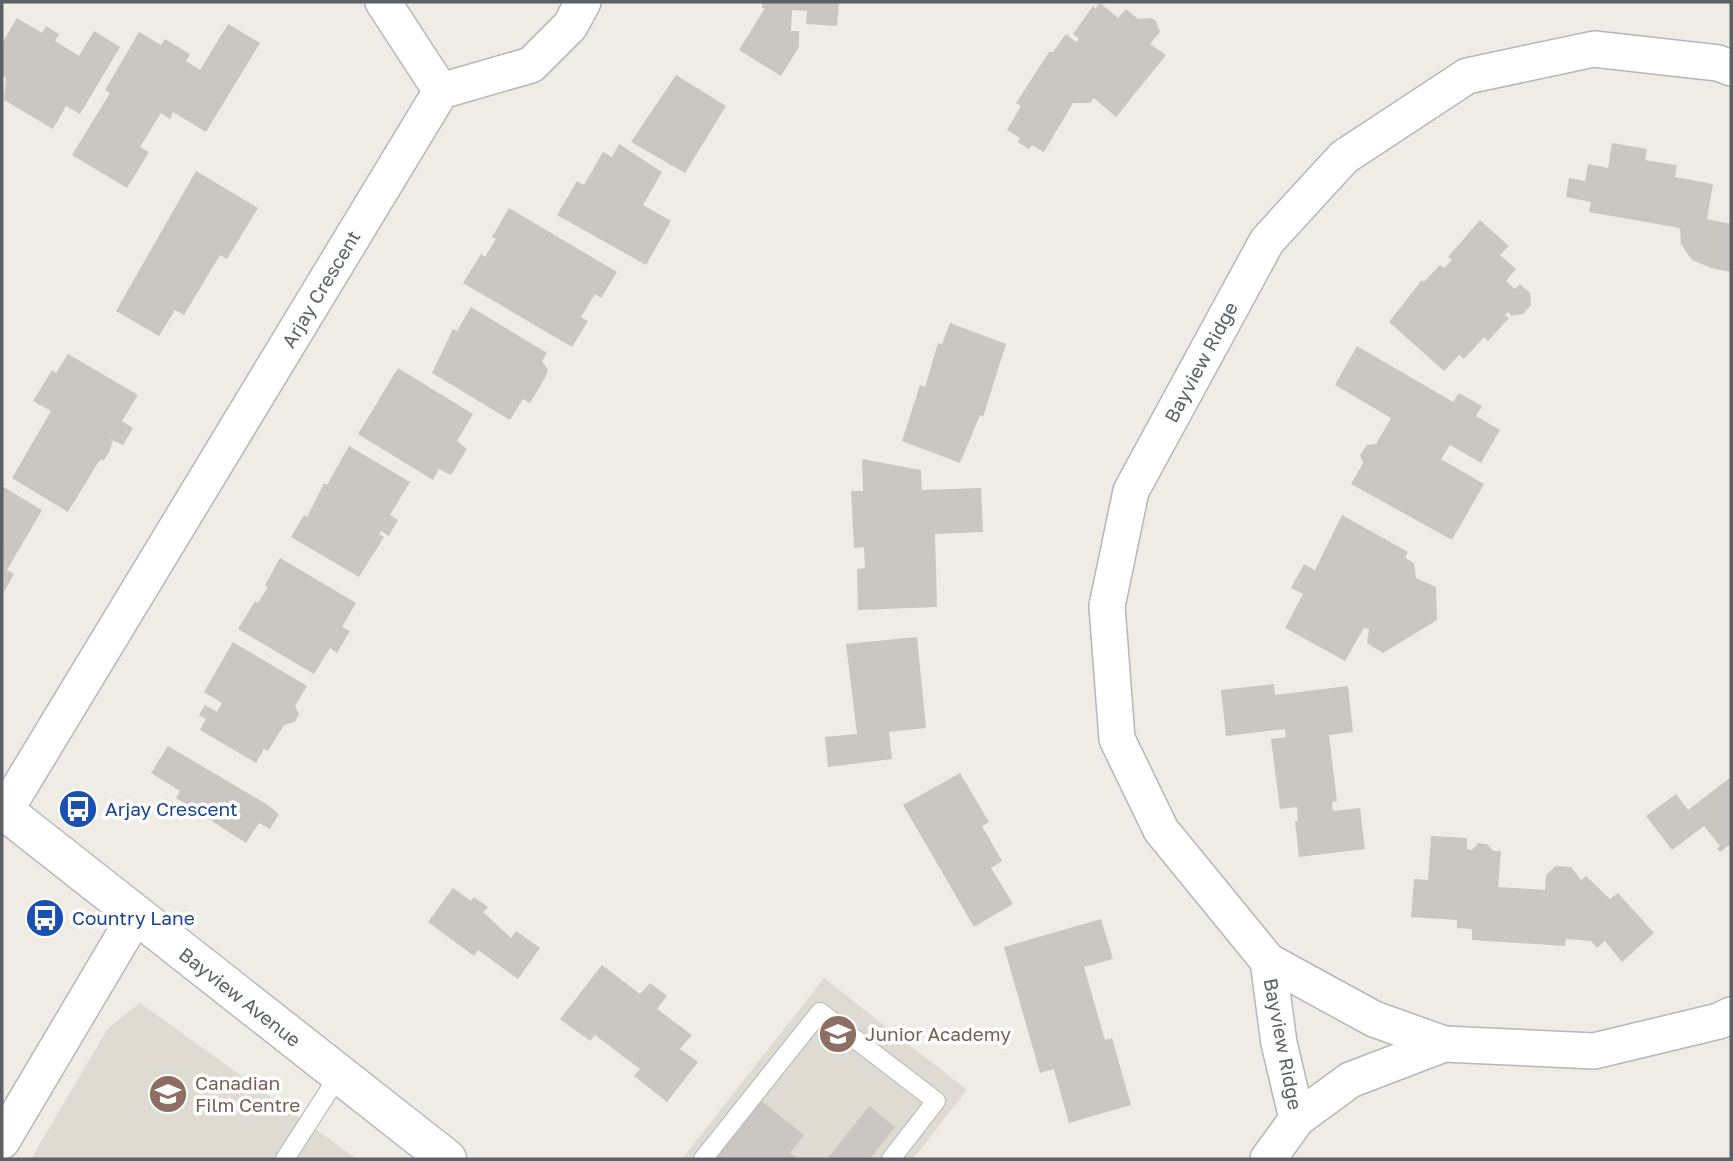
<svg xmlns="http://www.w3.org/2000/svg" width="1733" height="1161" font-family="'Golos Text',sans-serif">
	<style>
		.education { fill: #dfdbd3 }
		.building { fill: #cac7c2 }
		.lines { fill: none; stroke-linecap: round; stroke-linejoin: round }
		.lane-casing { stroke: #b5b7bb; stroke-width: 20 }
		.street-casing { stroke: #b5b7bb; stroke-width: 38 }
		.secondary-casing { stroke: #b6babe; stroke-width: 41 }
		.lane { stroke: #fff; stroke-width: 18 }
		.street { stroke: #fff; stroke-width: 35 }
		.secondary { stroke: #fff; stroke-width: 38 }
		.labels { text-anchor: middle; stroke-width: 7; stroke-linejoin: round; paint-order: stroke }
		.street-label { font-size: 19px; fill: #5d6165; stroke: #fff }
		.transit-label { font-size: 19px; fill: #164399; stroke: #fff; text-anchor: start }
		.education-label { font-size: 19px; fill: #785e54; stroke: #fff; text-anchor: start }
	</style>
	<rect width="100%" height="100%" fill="#efece5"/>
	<path class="education" d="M824,978L967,1090L913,1159H682Z
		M140,1003L357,1159H31L108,1028Z"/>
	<path class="building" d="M762,2H839L837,26L806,24L807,11L792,10L791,31H799V47L781,76L739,50L765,8H762Z
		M1100,3L1118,18L1126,9L1138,19L1151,18L1156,21L1160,32L1150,44L1166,55L1116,117L1094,98L1090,103H1073L1044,152L1032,145L1029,149L1018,142L1020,138L1007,130L1021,106L1016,103L1049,52H1053L1066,34L1076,42L1079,39L1073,34L1093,6L1095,9Z
		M17,18L42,33L46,26L59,34L55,41L79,56L94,31L120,47L80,114L66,106L53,129L4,100L6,78L2,75V43Z
		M228,24L260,43L206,132L173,112L170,119L161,113L140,147L149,152L127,188L72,155L110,93L105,90L139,32L161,45L165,39L190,54L186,61L200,70Z
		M676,75L726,106L685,173L631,142Z
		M1612,143L1647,149L1645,160L1677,165L1675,177L1713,184L1707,219L1731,224V272L1711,268L1692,260L1681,244L1680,228L1589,212L1591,202L1566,197L1569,178L1585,181L1588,164L1608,168Z
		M619,144L662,172L643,205L671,221L646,265L557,215L577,181L584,185L603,152L612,157Z
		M196,171L258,208L227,259L220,255L184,315L175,310L159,336L116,311Z
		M509,208L617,272L601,298L595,294L581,317L588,321L572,347L463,283L481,254L485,257L496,239L492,237Z
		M1480,220L1509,246L1500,255L1516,269L1506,281L1515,289L1520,284L1530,293L1531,305L1523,314L1511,316L1508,312L1505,315L1509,318L1488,341L1484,337L1464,359L1459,355L1444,371L1389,322L1422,280L1424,282L1440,265L1444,268L1452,260L1448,257Z
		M471,307L547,353L542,361L548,370L545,378L530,403L523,399L510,420L432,373L453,329L457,331Z
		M950,323L1006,344L983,417L980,415L960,463L902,441L920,385L925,387L938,343L942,344Z
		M1357,346L1453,402L1459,393L1482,406L1476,416L1500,430L1481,463L1450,445L1441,459L1484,484L1452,540L1351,484L1363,463L1360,455L1367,445L1376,444L1391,418L1335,385Z
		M68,354L138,395L122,421L133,428L123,445L108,438L113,441L109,452L104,460L99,461L68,512L12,478L51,411L33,401L52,370L56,373Z
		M398,368L473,414L457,441L467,449L451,475L439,469L433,480L358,434Z
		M349,446L410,482L390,515L398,520L389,536L381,531L379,534L384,537L359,577L291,537L304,515L307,517L324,483L327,485Z
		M862,459L921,470L922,490L981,488L983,532L935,534L937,607L858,610L857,569L865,568L864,547L854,548L851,491H863Z
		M2,486L42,510L7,570L14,574L4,592Z
		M1342,515L1408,552L1405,558L1414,563L1416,578L1436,587L1437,620L1383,653L1367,643L1369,629L1364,628L1345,661L1285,628L1303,594L1291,588L1304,564L1315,570Z
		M280,558L356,603L342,627L350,631L337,653L330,648L314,674L238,629L255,601L258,603L268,587L265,585Z
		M917,637L926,728L889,732L892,759L828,767L825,737L857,734L846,644Z
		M233,642L307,686L295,706L299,714L295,722L284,725L268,751L264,749L256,763L200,730L206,719L199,715L205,705L217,712L222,703L204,692Z
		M1274,684L1275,695L1348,686L1353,732L1329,735L1337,801L1332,802L1333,811L1360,808L1365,849L1299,857L1295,821H1298L1297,807L1280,809L1271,739L1286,737L1285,729L1226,736L1221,690Z
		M168,746L268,805L279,814L270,829L259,823L246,843L176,798L180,791L151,773Z
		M960,773L989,822L982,826L1002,861L991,868L1013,904L974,927L903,805Z
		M1731,777V844L1720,852L1717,848L1720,846L1704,826L1672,850L1646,816L1676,794L1688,810Z
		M1431,836L1467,838V849L1472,850L1478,843L1487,844L1493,851H1501L1498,887L1545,890L1546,875L1556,866L1571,867L1581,880L1586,876L1610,899L1618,893L1654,933L1622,962L1605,941L1597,948L1591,941L1566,939L1565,946L1472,940V929L1457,928V920L1411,917L1414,879L1428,880Z
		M453,888L471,901L474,897L488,907L483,912L511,938L516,931L540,948L518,979L478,950L474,956L428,922Z
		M1101,919L1113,959L1084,967L1105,1040L1112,1038L1131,1105L1069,1123L1054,1069L1040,1073L1004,947Z
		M602,965L640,994L650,983L667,996L657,1009L692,1035L680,1049L698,1062L667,1102L634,1076L640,1069L595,1035L590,1041L560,1019Z
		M760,1100L804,1135L790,1153L798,1159H713Z
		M869,1106L895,1127L870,1159H827Z"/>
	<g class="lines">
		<g class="lane-casing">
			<path id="lane" d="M285,1159L339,1075
				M703,1159L820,1012L936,1101L891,1159"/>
		</g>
		<g class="street-casing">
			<path id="street" d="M383,2L441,91
				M5,811L441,91L531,65L570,26L583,2
				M1268,961L1374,1019L1444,1044
				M1297,1119L1350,1080L1444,1044L1594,1051L1719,1021L1731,1015
				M2,1141L136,915
				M1268,1159L1297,1119L1279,1043L1268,961L1161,830L1117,739L1107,606L1131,491L1267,241L1344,157L1467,76L1594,49L1718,63L1731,68"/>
		</g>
		<g class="secondary-casing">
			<path id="secondary" d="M2,809L447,1159"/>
		</g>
		<use href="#lane" class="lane"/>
		<use href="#street" class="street"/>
		<use href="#secondary" class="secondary"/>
	</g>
	<defs>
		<g id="bus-disc" transform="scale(2.0125)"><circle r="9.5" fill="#1a4fb4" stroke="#fff"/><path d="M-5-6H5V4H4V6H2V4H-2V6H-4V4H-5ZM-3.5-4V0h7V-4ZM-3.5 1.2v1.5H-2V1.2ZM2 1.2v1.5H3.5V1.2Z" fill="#fff"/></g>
		<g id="school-disc" transform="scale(2.0125)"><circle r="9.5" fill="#8d6e63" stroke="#fff"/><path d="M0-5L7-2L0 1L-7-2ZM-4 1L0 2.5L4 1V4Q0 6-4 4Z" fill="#fff"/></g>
		<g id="university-disc" transform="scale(2.0125)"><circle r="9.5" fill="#8d6e63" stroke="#fff"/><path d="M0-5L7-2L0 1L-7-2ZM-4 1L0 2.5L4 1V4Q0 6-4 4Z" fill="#fff"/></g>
	</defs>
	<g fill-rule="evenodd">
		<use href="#bus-disc" x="78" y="809"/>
		<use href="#bus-disc" x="45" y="918"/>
		<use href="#school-disc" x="838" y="1034"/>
		<use href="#university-disc" x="168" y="1094"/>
	</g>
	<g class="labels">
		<g class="street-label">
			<text transform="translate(321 289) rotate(-59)" y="7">Arjay Crescent</text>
			<text transform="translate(1201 362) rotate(-62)" y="7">Bayview Ridge</text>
			<text transform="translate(240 997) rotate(38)" y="7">Bayview Avenue</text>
			<text transform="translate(1283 1044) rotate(79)" y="7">Bayview Ridge</text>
		</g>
		<g class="transit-label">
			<text x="105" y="816">Arjay Crescent</text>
			<text x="72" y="925">Country Lane</text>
		</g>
		<g class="education-label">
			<text x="865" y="1041">Junior Academy</text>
			<text x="195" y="1090">Canadian<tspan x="195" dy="22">Film Centre</tspan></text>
		</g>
	</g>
	<rect width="1733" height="1161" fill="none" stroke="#5d6165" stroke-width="7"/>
</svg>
